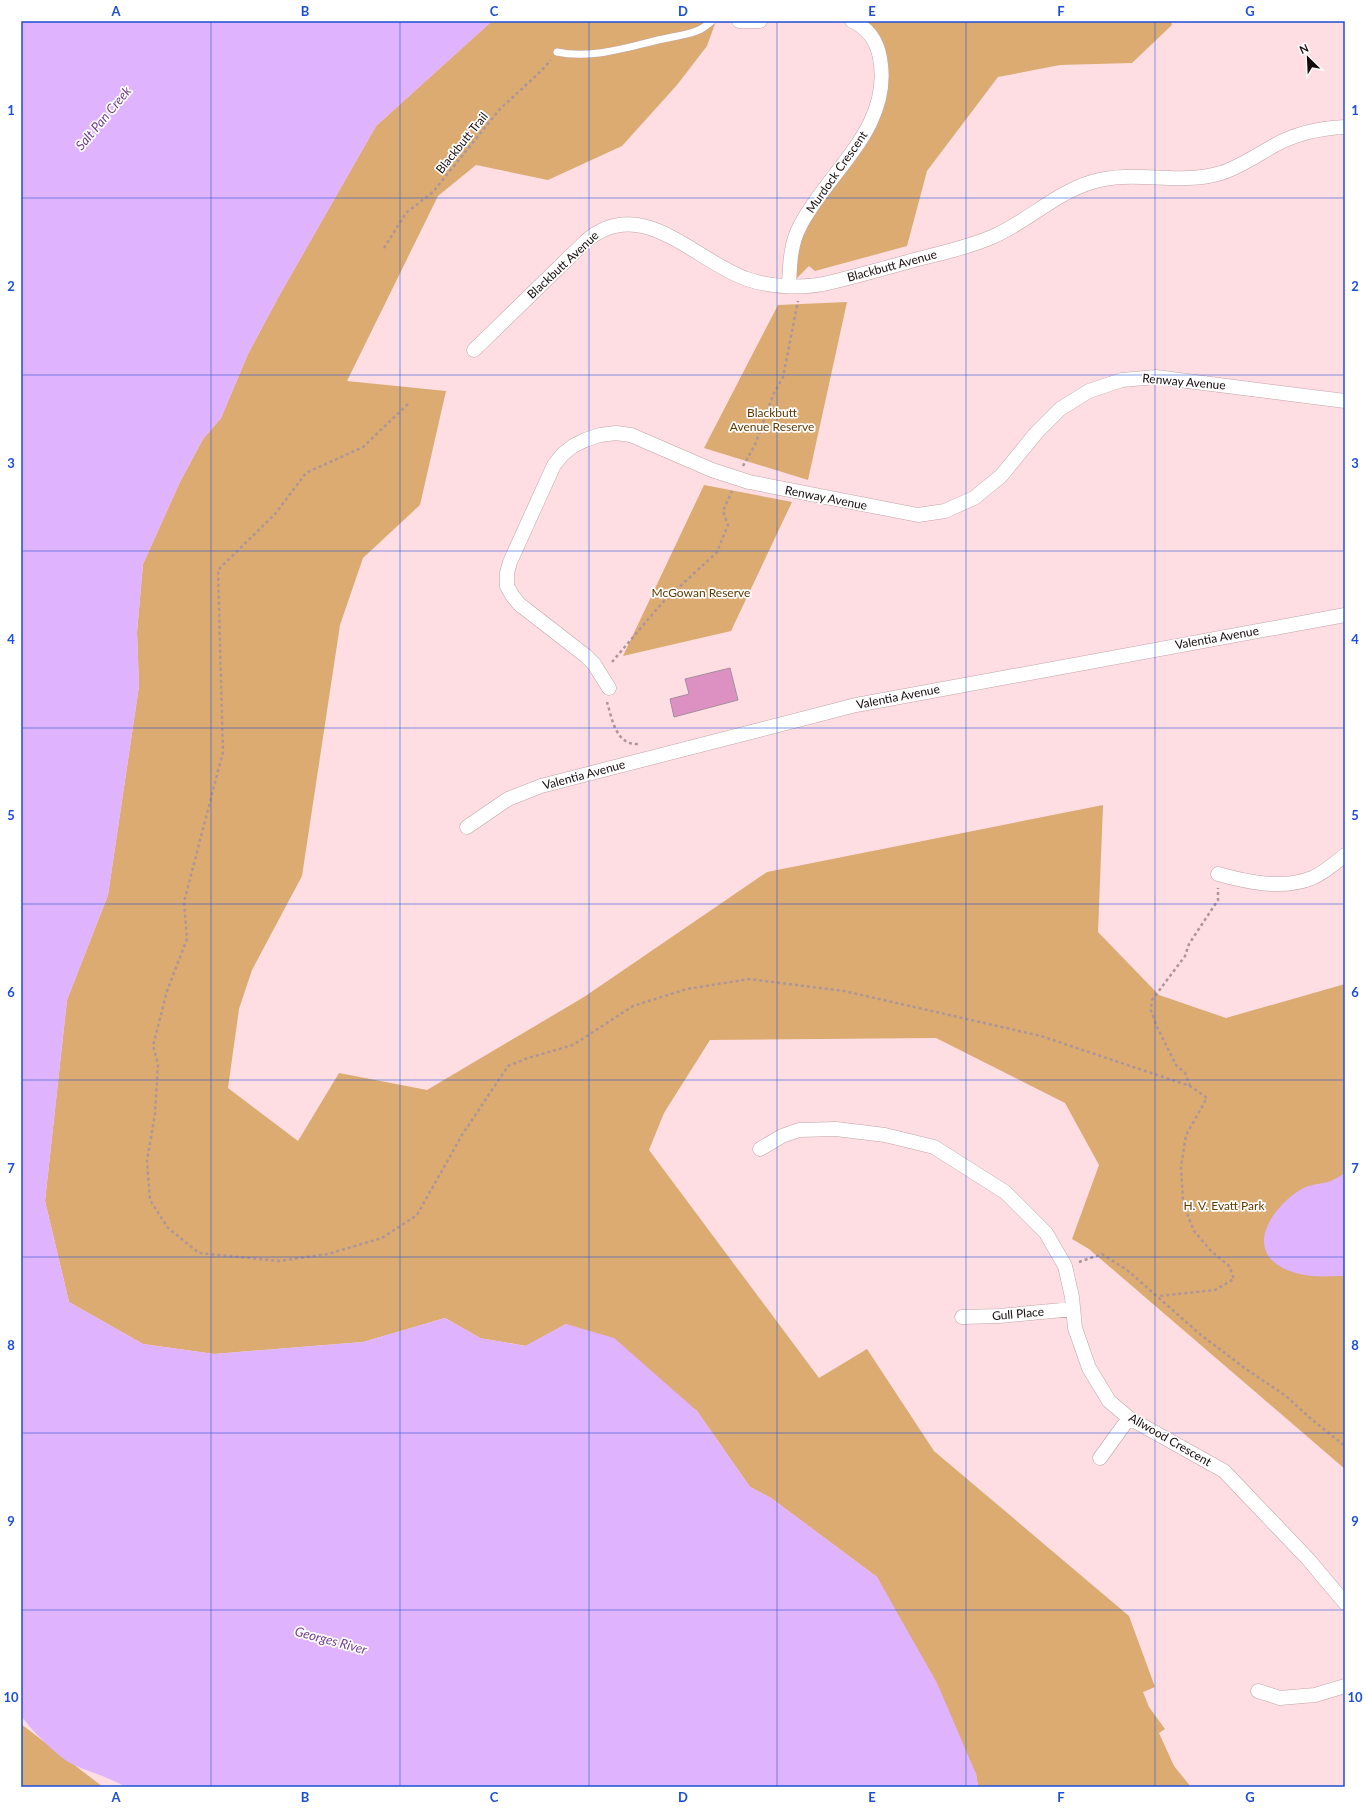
<svg xmlns="http://www.w3.org/2000/svg" width="1366" height="1808" font-family="Lato,sans-serif">
	<style>
		.green { fill: #dcab72 }
		.water { fill: #dfb3fd }
		.building { fill: #dd91c3; stroke: #a58d9b }
		.lines { fill: none; stroke-linecap: round; stroke-linejoin: round }
		.service-casing { stroke: #c1a3a7; stroke-width: 8 }
		.minor-casing { stroke: #c1a3a7; stroke-width: 15 }
		.path { stroke: #ae9598; stroke-width: 2.5; stroke-dasharray: 3 3; stroke-linecap: butt }
		.service { stroke: #fff; stroke-width: 7 }
		.minor { stroke: #fff; stroke-width: 14 }
		.grid { fill: none; stroke: #1d4ed8; stroke-width: 1; stroke-opacity: 0.55 }
		.labels { text-anchor: middle; stroke-width: 3.5; stroke-linejoin: round; paint-order: stroke }
		.street-label { font-size: 12px; fill: #160c0d; stroke: #fff }
		.park-label { font-size: 12px; fill: #5f3900; stroke: #fff }
		.water-label { font-size: 13px; font-style: italic; fill: #713b90; stroke: #fff }
		.neatline { fill: none; stroke: #1d4ed8; stroke-width: 1.5 }
		.grid-label { font-size: 13px; text-anchor: middle; font-weight: bold; fill: #1d4ed8 }
	</style>
	<rect width="100%" height="100%" fill="#fedee2"/>
	<path class="green" d="M492,21H716L707,46L677,85L622,146L548,180L476,165L438,196L347,381L446,391L420,505L363,558L340,625L302,876L252,970L239,1009L228,1088L298,1141L339,1073L427,1090L584,997L767,872L1103,805L1098,932L1159,995L1226,1018L1345,984V1469L1089,1249L1072,1239L1099,1165L1065,1103L936,1038L710,1040L664,1113L649,1150L819,1378L867,1349L934,1451L1129,1616L1155,1687L1143,1692L1149,1707L1165,1729L1159,1733L1174,1766L1191,1787H978L976,1774L877,1577L771,1498L750,1487L697,1411L566,1324L526,1346L480,1338L445,1318L363,1342L214,1354L143,1344L69,1302L45,1201L67,1000L108,895L139,686L137,632L143,564L180,482L203,439L221,418L248,354L279,296L376,126Z
		M852,21H1171L1172,25L1132,63L1060,65L998,77L927,171L907,246L815,271L809,266L789,286L794,241L872,120L879,52Z
		M847,302L808,480L704,448L778,305Z
		M704,485L792,502L731,631L623,656Z
		M21,1724L103,1787H21Z"/>
	<path class="water" d="M21,21H492L376,126L279,296L248,354L221,418L203,439L180,482L143,564L137,632L139,686L108,895L67,1000L45,1201L69,1302L143,1344L214,1354L363,1342L445,1318L480,1338L525,1346L566,1324L614,1338L697,1411L750,1487L771,1498L877,1577L937,1683L976,1774L978,1787H126C108,1777 89,1772 72,1764C59,1758 28,1727 21,1715Z
		M1345,1173V1276C1330,1276 1311,1278 1296,1273C1245,1258 1263,1218 1294,1194C1307,1184 1315,1185 1328,1182C1334,1180 1340,1176 1345,1173Z"/>
	<path class="building" d="M730,668L738,700L674,717L670,699L689,694L685,679Z"/>
	<g class="lines">
		<g class="service-casing">
			<path id="service" d="M557,52C591,60 630,46 663,39C675,36 688,35 699,30C704,28 708,24 712,21"/>
		</g>
		<g class="minor-casing">
			<path id="minor" d="M739,21H760
				M789,286C790,265 790,245 800,226C828,171 893,128 880,58C877,41 868,28 852,21
				M474,350L586,241C642,193 696,262 747,279C773,288 805,289 832,282C861,275 889,267 918,259C943,253 968,247 992,237C1027,222 1055,193 1092,182C1134,169 1178,186 1221,173C1240,167 1257,155 1275,145C1297,133 1320,128 1345,127
				M609,688L594,664L586,656L519,604L512,595L507,586V573L510,562L554,465L563,454L573,446L585,440L600,435L616,433L631,435L712,470L749,482L918,515L945,511L974,498L1001,476L1037,432L1060,409L1089,391L1122,380L1156,377L1345,401
				M467,827L508,799L541,786L856,705L1345,615
				M1218,874C1247,882 1282,890 1312,878C1324,873 1335,863 1345,855
				M760,1149L782,1136L799,1130L836,1129L885,1135L934,1147L1005,1192L1046,1233L1065,1266L1072,1297L1075,1328L1089,1368L1109,1401L1129,1418L1224,1471L1308,1559L1345,1603
				M962,1317L999,1316L1073,1309
				M1100,1458L1129,1418
				M1258,1691L1280,1698L1315,1695L1345,1686"/>
		</g>
		<path class="path" d="M384,248L406,213L433,192L500,109L540,72L551,60
			M408,404L363,447L306,473L275,514L218,570L223,752L184,902L187,939L167,991L153,1046L158,1064L155,1114L147,1161L150,1200L168,1228L199,1253L279,1261L328,1254L382,1238L417,1215L462,1135L508,1066L528,1058L573,1045L633,1006L687,989L749,979L844,991L1041,1036L1190,1086L1207,1098L1186,1135L1181,1167L1183,1203L1194,1231L1211,1251L1229,1266L1234,1279L1215,1290L1159,1296
			M743,466L755,445L773,395L783,377L798,301
			M612,662L662,603L717,552L728,525L723,511L732,491
			M607,702C612,719 616,746 639,744
			M1190,1086L1185,1073L1176,1065L1157,1027L1151,1010L1152,1000L1185,956L1189,944L1218,900V888
			M1079,1262L1102,1254L1127,1270L1201,1335L1246,1369L1286,1396L1310,1418L1345,1446"/>
		<use href="#service" class="service"/>
		<use href="#minor" class="minor"/>
	</g>
	<path class="grid" d="M211,21V1787M400,21V1787M589,21V1787M777,21V1787M966,21V1787M1155,21V1787M21,198H1345M21,375H1345M21,551H1345M21,728H1345M21,904H1345M21,1080H1345M21,1257H1345M21,1433H1345M21,1610H1345"/>
	<g class="labels">
		<g class="street-label">
			<text transform="translate(462 143) rotate(-51)" y="4">Blackbutt Trail</text>
			<text transform="translate(837 172) rotate(-55)" y="4">Murdock Crescent</text>
			<text transform="translate(563 265) rotate(-43)" y="4">Blackbutt Avenue</text>
			<text transform="translate(892 266) rotate(-15)" y="4">Blackbutt Avenue</text>
			<text transform="translate(1184 382) rotate(5)" y="4">Renway Avenue</text>
			<text transform="translate(826 498) rotate(11)" y="4">Renway Avenue</text>
			<text transform="translate(1217 638) rotate(-10)" y="4">Valentia Avenue</text>
			<text transform="translate(898 697) rotate(-11)" y="4">Valentia Avenue</text>
			<text transform="translate(584 775) rotate(-15)" y="4">Valentia Avenue</text>
			<text transform="translate(1018 1314) rotate(-5)" y="4">Gull Place</text>
			<text transform="translate(1170 1440) rotate(30)" y="4">Allwood Crescent</text>
		</g>
		<g class="park-label">
			<text x="772" y="417">Blackbutt<tspan x="772" dy="14">Avenue Reserve</tspan></text>
			<text x="701" y="597">McGowan Reserve</text>
			<text x="1224" y="1210">H. V. Evatt Park</text>
		</g>
		<g class="water-label">
			<text transform="translate(103 118) rotate(-50)" y="5">Salt Pan Creek</text>
			<text transform="translate(331 1640) rotate(15)" y="5">Georges River</text>
		</g>
	</g>
	<rect width="1366" height="1808" fill="none" stroke="#ffffff" stroke-width="44"/>
	<g transform="translate(1308 58) rotate(336)" stroke="#ffffff" stroke-width="3" paint-order="stroke">
	<path d="M0-3L7 15L0 10L-7 15Z" fill="#160c0d"/>
	<text y="-6" font-size="11" font-weight="bold" text-anchor="middle" fill="#160c0d">N</text>
	</g>
	<rect x="22" y="22" width="1322" height="1764" class="neatline"/>
	<g class="grid-label">
		<text x="116" y="16">A</text>
		<text x="305" y="16">B</text>
		<text x="494" y="16">C</text>
		<text x="683" y="16">D</text>
		<text x="872" y="16">E</text>
		<text x="1061" y="16">F</text>
		<text x="1250" y="16">G</text>
		<text x="11" y="115">1</text>
		<text x="1355" y="115">1</text>
		<text x="11" y="291">2</text>
		<text x="1355" y="291">2</text>
		<text x="11" y="468">3</text>
		<text x="1355" y="468">3</text>
		<text x="11" y="644">4</text>
		<text x="1355" y="644">4</text>
		<text x="11" y="820">5</text>
		<text x="1355" y="820">5</text>
		<text x="11" y="997">6</text>
		<text x="1355" y="997">6</text>
		<text x="11" y="1173">7</text>
		<text x="1355" y="1173">7</text>
		<text x="11" y="1350">8</text>
		<text x="1355" y="1350">8</text>
		<text x="11" y="1526">9</text>
		<text x="1355" y="1526">9</text>
		<text x="11" y="1702">10</text>
		<text x="1355" y="1702">10</text>
		<text x="116" y="1802">A</text>
		<text x="305" y="1802">B</text>
		<text x="494" y="1802">C</text>
		<text x="683" y="1802">D</text>
		<text x="872" y="1802">E</text>
		<text x="1061" y="1802">F</text>
		<text x="1250" y="1802">G</text>
	</g>
</svg>
